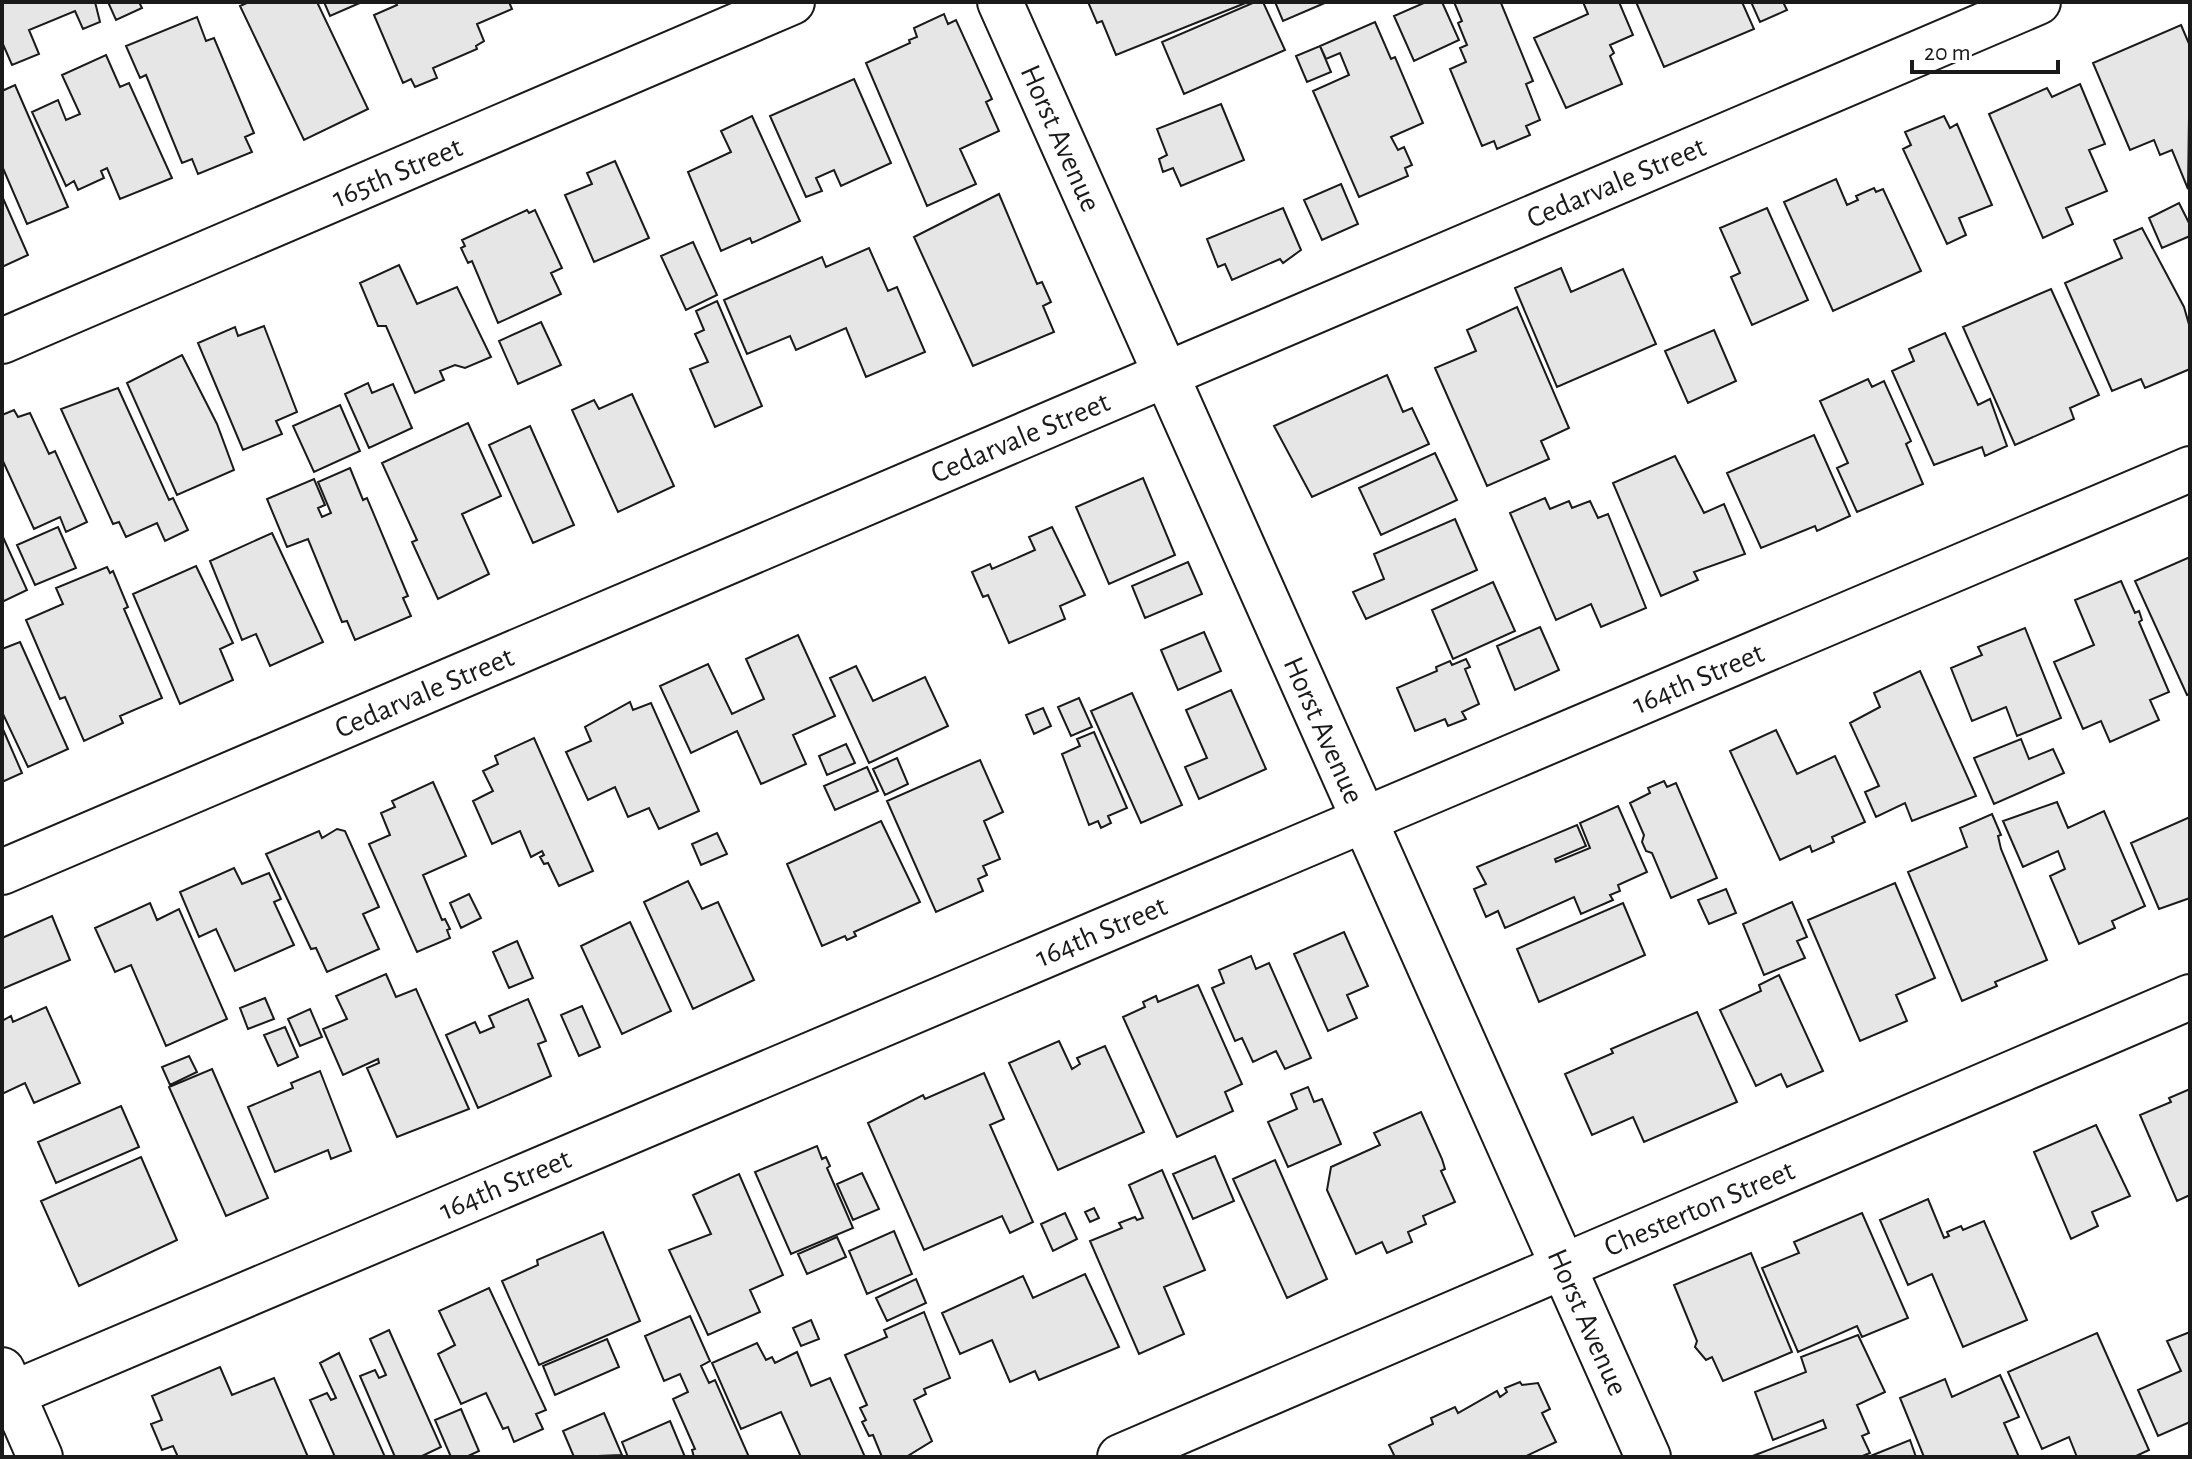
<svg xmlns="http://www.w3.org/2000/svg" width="2192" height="1459" font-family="'Alegreya Sans',sans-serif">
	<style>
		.building { fill: #e6e6e6; stroke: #1a1a1a; stroke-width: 2 }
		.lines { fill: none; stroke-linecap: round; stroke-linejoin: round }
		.minor-casing { stroke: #1a1a1a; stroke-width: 48 }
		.tertiary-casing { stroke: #1a1a1a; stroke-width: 48 }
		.minor { stroke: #fff; stroke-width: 44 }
		.tertiary { stroke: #fff; stroke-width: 44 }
		.labels { text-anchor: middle; stroke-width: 6; stroke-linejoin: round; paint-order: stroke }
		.street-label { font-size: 30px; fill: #1a1a1a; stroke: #fff }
	</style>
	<rect width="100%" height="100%" fill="#fff"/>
	<path class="building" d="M2,2H95L100,22L83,29L75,11L29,30L39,54L12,65L2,42Z
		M108,2H139L142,8L116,20Z
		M249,2H317L368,109L304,140L240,6Z
		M324,2H362L330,16Z
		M395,2H509L512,9L477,24L484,41L476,46L477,49L433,68L437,78L415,87L411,79L403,83L374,15L397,5Z
		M1088,2H1248L1116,55L1102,21L1097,23Z
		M1255,2H1263L1285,50L1184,94L1162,42Z
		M1275,2H1327L1283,21Z
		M1426,2H1442L1459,40L1414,61L1394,16Z
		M1454,2L1501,3L1533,81L1526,84L1540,120L1526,126L1530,135L1497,149L1494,141L1482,146L1450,69L1466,62L1460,48L1467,45L1458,23L1462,21Z
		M1583,2H1619L1633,35L1610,45L1614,53L1610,56L1622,84L1566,108L1534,38L1588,14Z
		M1636,2H1742L1754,29L1664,67Z
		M1751,2H1783L1787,10L1760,22Z
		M944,14L948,24L956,20L992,99L986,102L999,131L960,149L976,184L927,206L866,63L910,43L909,40L917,37L914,28Z
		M197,17L206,41L214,38L254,133L245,137L252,152L198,174L192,159L182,163L146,75L140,78L126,46Z
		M1375,22L1391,59L1395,57L1423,123L1391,137L1398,150L1404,147L1412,165L1405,168L1408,176L1359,197L1313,91L1349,75L1340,53L1326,59L1320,46Z
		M2181,25L2190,46L2188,189L2172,150L2160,155L2154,140L2130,150L2093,63Z
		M1320,46L1331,72L1307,82L1296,56Z
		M106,55L120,87L129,83L172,178L120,199L107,168L101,171L104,178L78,190L74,181L66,186L32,112L58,100L66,120L80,114L62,75Z
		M854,79L891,163L841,186L834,170L816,178L822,191L806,197L770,116Z
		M2080,84L2105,144L2089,150L2107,191L2066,208L2073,224L2043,238L1989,114L2047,88L2052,97Z
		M15,85L68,207L27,224L2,166V91Z
		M1221,104L1244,160L1181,186L1173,168L1163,172L1159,159L1167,155L1157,129Z
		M752,116L800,221L752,243L750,238L721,251L688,172L731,152L721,131Z
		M1944,116L1950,128L1957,124L1992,205L1959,218L1966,235L1947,244L1903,149L1911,145L1905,132Z
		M615,161L649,238L594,262L565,195L592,184L587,173Z
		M1836,179L1847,205L1858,200L1856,196L1874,188L1876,192L1883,189L1921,271L1833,311L1784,202Z
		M1341,184L1358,224L1322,240L1304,200Z
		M999,194L1037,284L1042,282L1051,302L1043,306L1054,332L973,366L914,237Z
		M2,196L28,255L2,267Z
		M2179,203L2190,225V236L2162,248L2149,218Z
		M1283,208L1301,250L1283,263L1280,259L1232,280L1225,264L1218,267L1207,239Z
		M1767,208L1808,300L1752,325L1731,277L1740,273L1720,228Z
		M527,210L529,213L535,210L562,268L551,273L561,294L498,323L472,261L468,263L461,248L465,246L462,240Z
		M2142,228L2184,307L2190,328V369L2145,388L2141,379L2112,391L2065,283L2122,258L2114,240Z
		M693,242L717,295L686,310L661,256Z
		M869,248L888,291L897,287L925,352L866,377L846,328L796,350L790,336L747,354L724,300L822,257L826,267Z
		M399,265L417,304L457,287L491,357L465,368L455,365L440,371L444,380L415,393L386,326H378L360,283Z
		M1561,268L1571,292L1623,269L1656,344L1557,387L1515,288Z
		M2051,289L2099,395L2070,408L2074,419L2015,445L1963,327Z
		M717,301L762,406L715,427L690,369L708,362L695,334L704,330L696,311Z
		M1517,307L1569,428L1541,441L1549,459L1487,486L1435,368L1476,351L1467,330Z
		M541,322L561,365L518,384L499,341Z
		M264,326L297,412L276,421L282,434L243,450L198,343L235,327L238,336Z
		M1714,330L1736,381L1688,403L1665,351Z
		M1945,333L1978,405L1990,399L2007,446L1985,456L1982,447L1934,465L1892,371L1914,361L1909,349Z
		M182,355L217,424L234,470L177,495L127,383Z
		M1387,375L1403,412L1412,408L1429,444L1312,497L1274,426Z
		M1868,379L1872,387L1884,381L1911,441L1906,444L1923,484L1857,512L1837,468L1848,463L1820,401Z
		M368,383L372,393L393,384L412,428L369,448L345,394Z
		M118,388L169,500L173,498L188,530L165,541L157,523L126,537L119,522L113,524L61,409Z
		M632,394L674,486L618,512L572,410L594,400L599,409Z
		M340,405L360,451L314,472L293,426Z
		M14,410L18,417L30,413L49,454L55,451L87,522L66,532L60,517L34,529L2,459V415Z
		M468,423L501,496L462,514L489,574L438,599L412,542L417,540L382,463Z
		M530,426L574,525L533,543L489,445Z
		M1814,435L1850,516L1817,531L1815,526L1761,548L1727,473Z
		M1435,453L1457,500L1381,535L1359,488Z
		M1675,456L1704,513L1724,504L1745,554L1694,572L1698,580L1661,596L1613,483Z
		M350,468L363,500L367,498L408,596L403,598L411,616L355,640L347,621L342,622L308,539L287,547L267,499L314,479L325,505L318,508L322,517L331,513L318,482Z
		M1143,478L1175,555L1109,584L1076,507Z
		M1545,498L1550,509L1569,501L1572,508L1590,501L1598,518L1608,514L1646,608L1601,627L1591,604L1556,620L1510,513Z
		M1455,519L1477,570L1366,619L1353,592L1384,579L1374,554Z
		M58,527L76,568L35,585L17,545Z
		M1052,527L1085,595L1060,606L1065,619L1009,643L988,595L983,597L972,572L990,564L992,569L1035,550L1029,537Z
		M272,533L323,642L270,666L256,634L242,640L210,561Z
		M2,535L27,590L2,602Z
		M2190,557V694L2187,695L2135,581Z
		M1188,562L1202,594L1145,618L1132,586Z
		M196,566L233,643L220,649L233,680L180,704L133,594Z
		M107,567L110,573L113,571L128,607L124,609L162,698L120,716L123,723L84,741L65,697L60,699L26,620L63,604L56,588Z
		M2121,581L2135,613L2139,611L2142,620L2139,622L2169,692L2150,700L2159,720L2110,742L2101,721L2083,729L2054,662L2094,645L2075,600Z
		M1493,582L1515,631L1453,659L1432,610Z
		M1540,627L1559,670L1515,690L1497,646Z
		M2025,628L2061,718L2017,736L2006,707L1972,721L1951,668L1982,655L1978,647Z
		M1204,632L1221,671L1178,690L1161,650Z
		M798,635L835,716L793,735L806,764L761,784L737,731L691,753L660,686L708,664L732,714L764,699L746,659Z
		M20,642L68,749L28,767L2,712V649Z
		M1466,659L1470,667L1465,669L1479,704L1462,712L1466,719L1448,726L1445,719L1415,731L1397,688L1437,671L1436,667L1450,661L1452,665Z
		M856,666L873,701L925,677L948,726L869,763L830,678Z
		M1920,671L1976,796L1912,821L1905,803L1876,817L1865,792L1879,786L1850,723L1880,707L1874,693Z
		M1231,690L1266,769L1199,799L1185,767L1207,758L1186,710Z
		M1132,693L1182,805L1141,823L1091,711Z
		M1079,698L1092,727L1071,736L1058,707Z
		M630,702L633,710L651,703L699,811L659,829L649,808L628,817L615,787L588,800L566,752L591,741L585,727Z
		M1043,708L1051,726L1034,734L1026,715Z
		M2,727L22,773L2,782Z
		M1776,730L1797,774L1835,756L1865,822L1832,837L1834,842L1812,852L1810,846L1780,860L1730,751Z
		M1094,732L1127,808L1108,816L1111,823L1101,828L1098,821L1089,825L1062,754L1080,746L1077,739Z
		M534,738L593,871L559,886L548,863L544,864L540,857L544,855L542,851L531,857L520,831L492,844L473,801L493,791L483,771L498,764L495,756Z
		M2021,739L2029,759L2053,749L2064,773L1994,804L1974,758Z
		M846,744L855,763L827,775L819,756Z
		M897,758L908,784L885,795L873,769Z
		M980,760L1003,812L984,821L1000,859L983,866L987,875L978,879L983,891L936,912L887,801Z
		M867,767L878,791L835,810L824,786Z
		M1664,781L1667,787L1676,783L1717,878L1671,898L1652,853L1646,851L1642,842L1644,835L1630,803L1650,793L1648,788Z
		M433,782L466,856L423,875L442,920L445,919L450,929L447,930L450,938L417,952L369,844L390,835L381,813L395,807L392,801Z
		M2057,802L2068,828L2104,811L2145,906L2112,921L2115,928L2079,944L2050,876L2065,869L2058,851L2023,867L2003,821Z
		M1618,806L1647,872L1618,885L1620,891L1610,895L1613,900L1581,914L1574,897L1505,928L1498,911L1486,917L1474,889L1486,884L1477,867L1577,825L1586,846L1555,859L1556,862L1590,848L1580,823Z
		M1992,814L2001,835L1998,836L2001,849L2047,960L1995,982L1997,986L1962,1001L1908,872L1967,847L1960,828Z
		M2190,817V898L2159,909L2131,843Z
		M881,821L920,902L854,932L856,936L847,940L845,936L822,946L787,864Z
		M337,829L345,831L379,907L363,914L379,949L327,972L316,948L311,949L266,854L319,831L322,838Z
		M717,833L727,854L701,865L692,844Z
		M234,868L242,884L269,873L281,899L274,902L294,945L235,971L216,929L199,937L180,892Z
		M688,881L702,909L718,902L754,980L693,1009L644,902Z
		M1895,883L1935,978L1896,995L1907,1021L1860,1041L1808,920Z
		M1726,889L1736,913L1709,924L1698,900Z
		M469,894L481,918L461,928L450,903Z
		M1792,902L1807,937L1797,941L1805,958L1764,975L1743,924Z
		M150,903L157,920L179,909L227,1019L166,1046L131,965L115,972L95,928Z
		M1623,903L1645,955L1539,1002L1517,949Z
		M52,916L70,960L2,989V938Z
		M630,922L671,1011L622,1034L581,946Z
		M1344,932L1368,986L1347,995L1357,1018L1328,1031L1294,954Z
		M517,941L533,978L509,988L493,952Z
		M1251,956L1256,969L1269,963L1311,1058L1285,1069L1276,1051L1253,1062L1242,1038L1235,1041L1212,988L1224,983L1219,970Z
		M386,974L396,997L416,989L469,1109L397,1137L367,1068L379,1063L378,1059L343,1075L323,1029L347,1019L336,996Z
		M1779,975L1823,1071L1787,1087L1781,1074L1756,1086L1720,1010L1761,991L1759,985Z
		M1198,985L1242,1084L1225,1092L1233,1111L1177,1137L1123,1017L1145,1007L1143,1002L1156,996L1158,1002Z
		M265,998L274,1019L248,1029L240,1008Z
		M528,999L546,1041L538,1044L551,1076L478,1108L446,1035L475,1022L480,1033L494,1027L489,1016Z
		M582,1006L600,1047L579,1056L561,1015Z
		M46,1007L80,1083L34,1103L25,1083L2,1094V1021L11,1016L13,1022Z
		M310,1009L322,1037L300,1046L288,1019Z
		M1697,1012L1737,1102L1644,1142L1633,1117L1592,1135L1565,1074L1613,1053L1611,1049Z
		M285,1027L298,1057L278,1066L264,1035Z
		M1059,1041L1072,1069L1080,1064L1077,1058L1105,1046L1144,1132L1058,1170L1009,1063Z
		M189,1056L197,1072L170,1085L162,1067Z
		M212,1069L268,1198L226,1216L169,1087Z
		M320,1071L351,1151L331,1159L328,1150L275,1172L248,1107L293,1088L291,1083Z
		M984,1073L1004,1119L990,1125L1033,1222L1010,1233L1002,1216L924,1250L868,1123L923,1095L925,1099Z
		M1308,1087L1314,1102L1322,1099L1341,1144L1288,1167L1268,1122L1297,1109L1291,1094Z
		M2190,1089V1195L2177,1201L2140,1115L2171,1102L2169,1098Z
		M121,1106L139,1147L56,1183L38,1142Z
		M1421,1112L1442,1159L1445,1169L1441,1171L1455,1202L1423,1216L1426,1224L1408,1232L1412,1242L1387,1253L1382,1242L1356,1254L1327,1190L1331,1167L1380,1145L1374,1133Z
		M2096,1125L2130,1196L2092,1212L2098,1226L2071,1239L2034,1152Z
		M817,1146L822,1159L826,1157L830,1166L827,1168L853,1228L791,1254L755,1172Z
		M1215,1156L1234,1201L1193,1219L1173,1174Z
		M141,1157L177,1240L79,1286L41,1201Z
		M1275,1160L1327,1279L1287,1298L1233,1179Z
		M1162,1170L1205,1270L1164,1287L1184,1334L1139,1354L1090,1241L1122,1228L1119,1223L1135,1217L1137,1220L1143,1218L1129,1185Z
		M862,1173L879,1209L853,1220L837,1184Z
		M739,1174L783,1275L750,1290L760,1312L708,1335L669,1250L711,1234L693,1195Z
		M1928,1199L1944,1238L1949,1236L1947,1232L1961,1226L1963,1230L1984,1221L2027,1320L1963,1347L1932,1274L1908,1285L1880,1220Z
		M1094,1208L1099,1218L1090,1222L1085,1212Z
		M1065,1213L1077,1239L1053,1251L1041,1224Z
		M1862,1213L1908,1318L1862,1337L1857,1326L1798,1352L1762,1268L1799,1253L1794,1242Z
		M894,1231L912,1274L867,1294L849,1251Z
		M603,1232L640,1321L539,1365L502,1281L538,1265L537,1260Z
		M837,1237L846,1257L807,1274L798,1254Z
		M1751,1253L1792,1352L1723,1381L1712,1357L1706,1360L1695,1347L1697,1341L1674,1285Z
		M1085,1274L1119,1347L1039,1380L1035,1371L1010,1382L992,1340L960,1354L942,1313L1023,1276L1033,1298Z
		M916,1279L926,1303L887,1321L876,1298Z
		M489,1288L546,1410L536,1414L543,1429L514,1442L508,1427L503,1429L486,1393L461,1404L438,1354L455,1345L439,1311Z
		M924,1312L950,1378L924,1389L926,1394L914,1400L932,1441L906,1457H882L873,1435L869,1436L862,1422L866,1420L860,1408L867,1405L845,1355L887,1337L884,1330Z
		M690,1316L710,1361L701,1366L709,1383L715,1380L749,1457H694L692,1450L695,1449L673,1399L688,1392L680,1374L664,1381L645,1336Z
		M811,1320L819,1339L801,1346L793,1328Z
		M389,1330L441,1447L420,1457H395L360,1376L375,1370L379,1378L386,1375L370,1339Z
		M2190,1332V1422L2158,1436L2138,1390L2181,1371L2167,1341Z
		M2097,1333L2149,1450L2134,1457H2077L2069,1437L2042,1449L2008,1372Z
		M1858,1335L1885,1392L1857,1405L1869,1433L1862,1436L1870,1453L1860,1457H1750L1826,1428L1823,1420L1773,1440L1755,1392L1806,1372L1801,1357Z
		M607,1339L619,1367L555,1395L543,1366Z
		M757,1343L766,1360L772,1357L775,1363L797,1352L811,1386L830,1378L865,1457H801L781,1412L741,1429L712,1363Z
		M339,1353L385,1457H335L310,1400L327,1393L331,1400L336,1398L320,1363Z
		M220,1367L232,1395L274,1378L308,1457H178L173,1446L162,1450L151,1424L162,1420L152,1396Z
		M2000,1375L2019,1417L2004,1423L2019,1457H1924L1900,1398L1945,1379L1952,1397Z
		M1520,1382L1522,1385L1538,1383L1550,1409L1542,1413L1556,1442L1524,1457H1395L1389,1445L1433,1424L1431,1418L1455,1407L1458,1413L1497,1391L1500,1397L1507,1392L1505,1388Z
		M461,1409L479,1451L466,1457H451L435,1420Z
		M604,1413L622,1455L574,1457L563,1431Z
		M670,1421L685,1457H628L622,1442Z
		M1910,1440L1916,1457H1868Z"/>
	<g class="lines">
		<g class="minor-casing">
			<path id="minor" d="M2,341L792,2
				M2,872L2038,2
				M12,1394L2190,469
				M1120,1457L2190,997"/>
		</g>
		<g class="tertiary-casing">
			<path id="tertiary" d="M1000,2L1648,1457
				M2,1370L40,1457"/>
		</g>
		<use href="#minor" class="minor"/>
		<use href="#tertiary" class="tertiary"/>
	</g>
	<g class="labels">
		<g class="street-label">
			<text transform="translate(1061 138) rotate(66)" y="10">Horst Avenue</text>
			<text transform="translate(397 172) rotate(-23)" y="10">165th Street</text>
			<text transform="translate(1616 182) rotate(-23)" y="10">Cedarvale Street</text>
			<text transform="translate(1020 437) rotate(-23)" y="10">Cedarvale Street</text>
			<text transform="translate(1698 678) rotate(-23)" y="10">164th Street</text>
			<text transform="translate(424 692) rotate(-23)" y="10">Cedarvale Street</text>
			<text transform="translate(1324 730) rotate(66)" y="10">Horst Avenue</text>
			<text transform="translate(1101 931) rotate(-23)" y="10">164th Street</text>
			<text transform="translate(505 1184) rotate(-23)" y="10">164th Street</text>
			<text transform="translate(1699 1208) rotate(-23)" y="10">Chesterton Street</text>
			<text transform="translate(1588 1322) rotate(66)" y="10">Horst Avenue</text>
		</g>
	</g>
	<rect width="2192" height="1459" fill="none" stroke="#1a1a1a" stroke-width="8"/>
	<path d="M1912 60v12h146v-12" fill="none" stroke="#1a1a1a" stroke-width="4"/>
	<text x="1924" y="60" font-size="24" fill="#1a1a1a" stroke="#ffffff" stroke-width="6" paint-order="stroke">20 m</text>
</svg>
